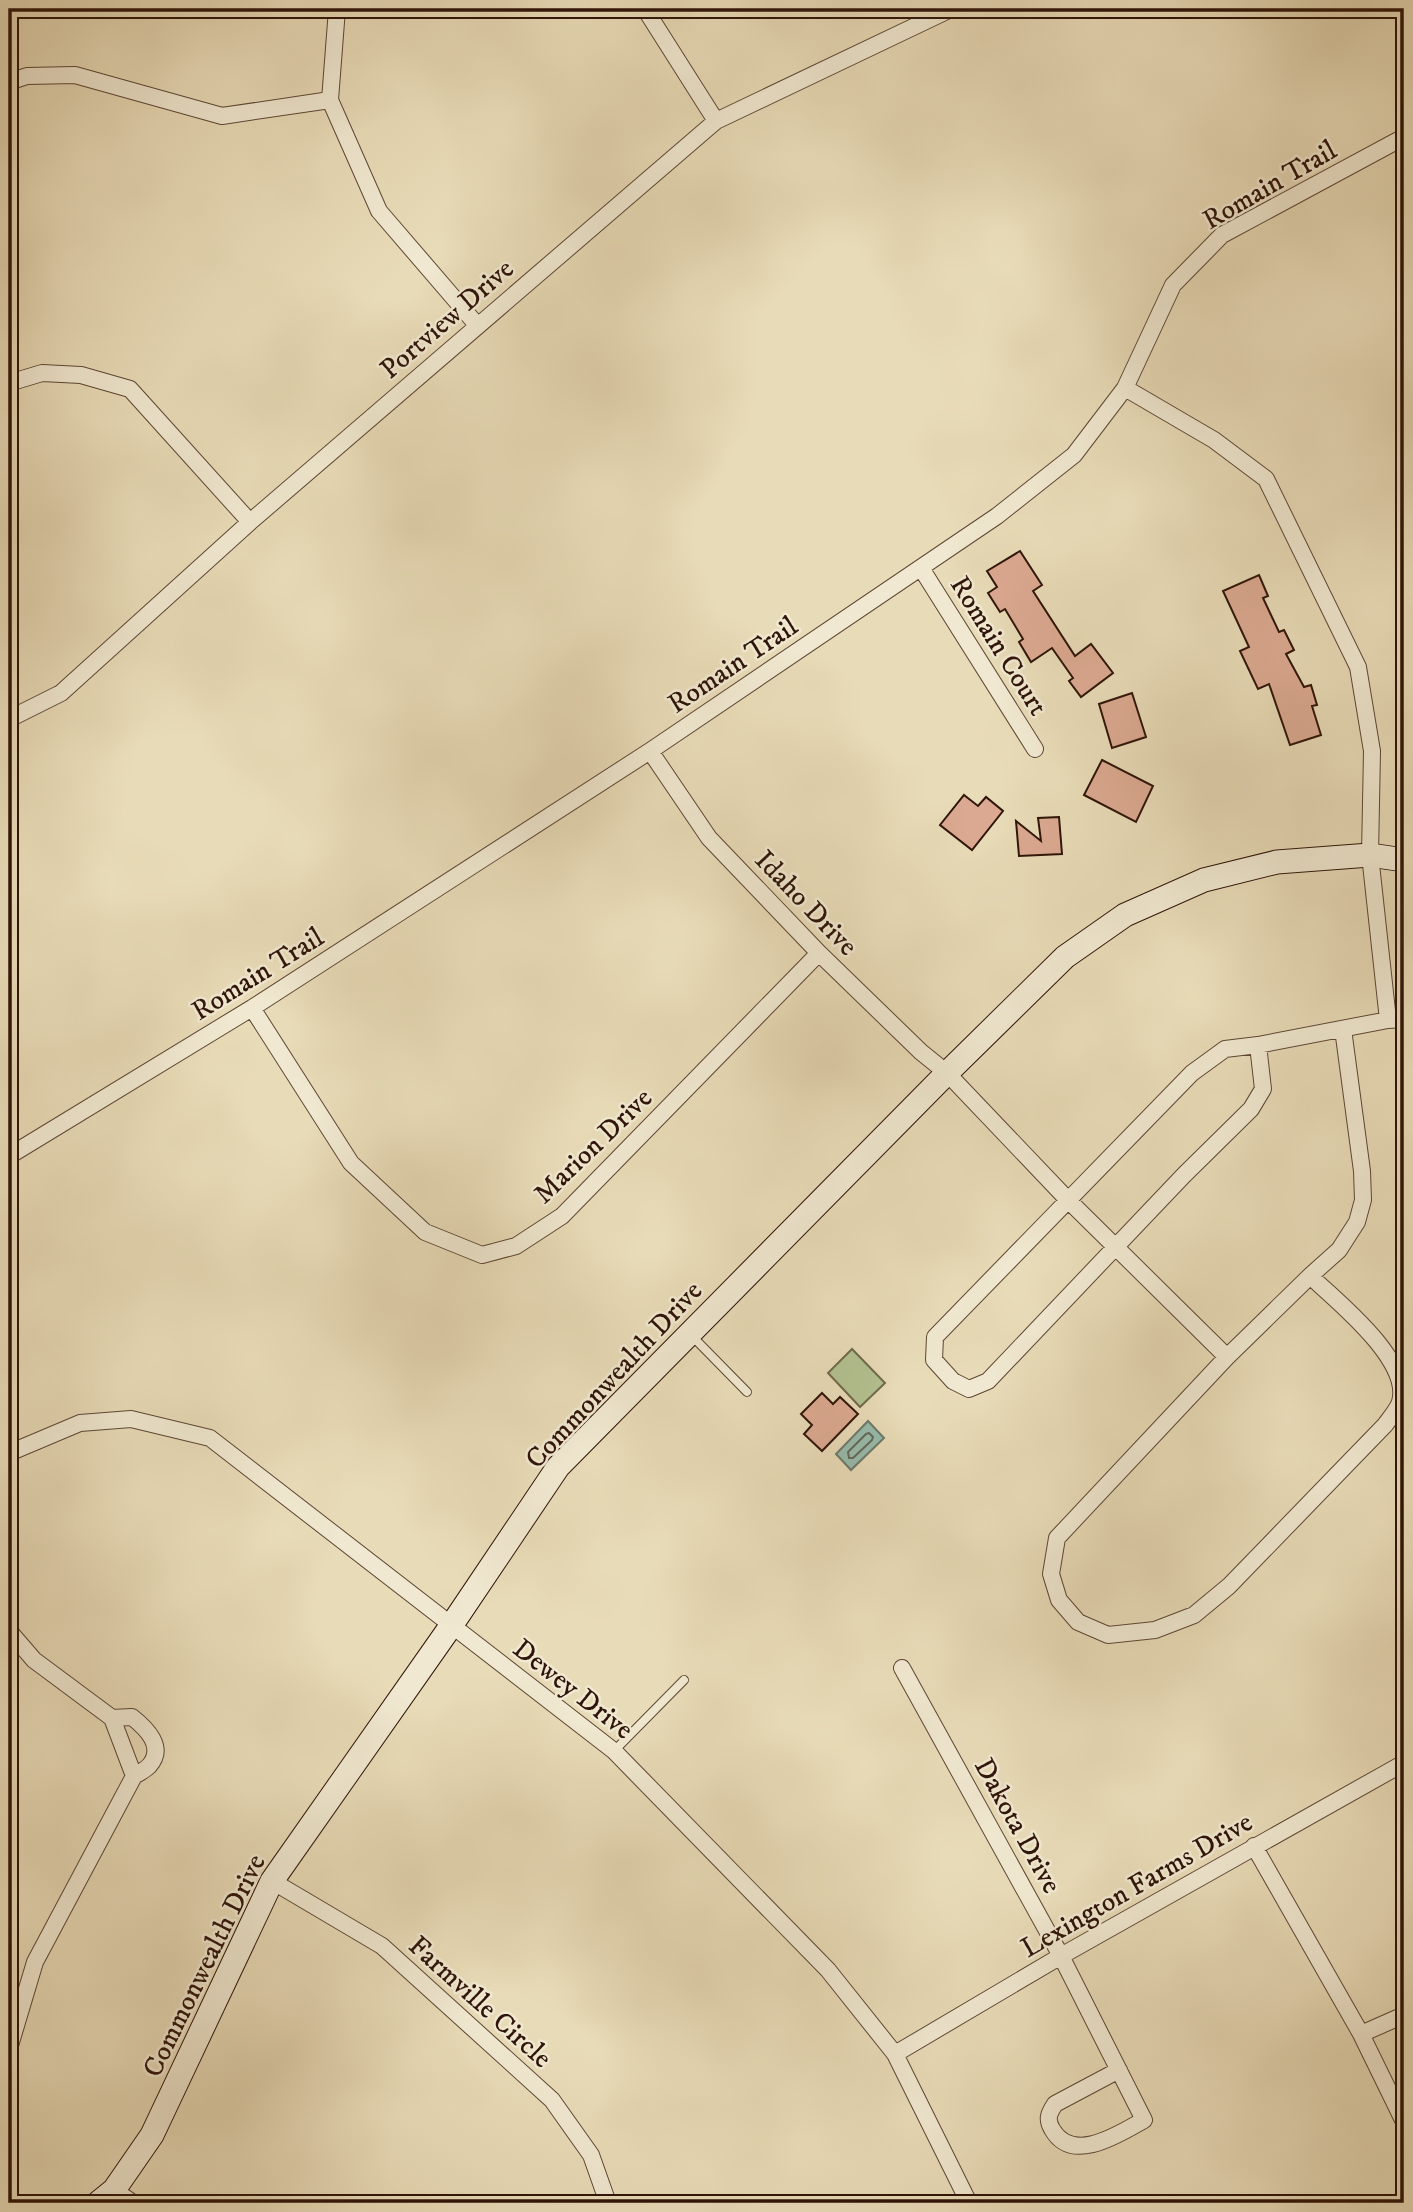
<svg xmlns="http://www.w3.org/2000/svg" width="1413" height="2212" font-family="'IM FELL DW Pica',serif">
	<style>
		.green { fill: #b3c190; stroke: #716a4c; stroke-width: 2 }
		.water { fill: #97bbac; stroke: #6d786b; stroke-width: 2 }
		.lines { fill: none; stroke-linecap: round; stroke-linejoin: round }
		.shore { stroke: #63685a; stroke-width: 2 }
		.building { fill: #dba991; stroke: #2f1409; stroke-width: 2 }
		.lane-casing { stroke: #5d4634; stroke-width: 10 }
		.street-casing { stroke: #5d4634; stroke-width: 18 }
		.secondary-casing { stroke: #2f1409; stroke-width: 25 }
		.lane { stroke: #f0e8d0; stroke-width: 8 }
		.street { stroke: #f0e8d0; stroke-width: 16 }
		.secondary { stroke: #f0e8d0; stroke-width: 23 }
		.labels { text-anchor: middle; stroke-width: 5; stroke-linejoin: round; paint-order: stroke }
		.street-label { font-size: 28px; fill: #2f1409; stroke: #f0e8d0 }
	</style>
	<rect width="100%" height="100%" fill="#e8dbb7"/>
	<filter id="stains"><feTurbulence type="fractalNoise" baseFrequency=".00286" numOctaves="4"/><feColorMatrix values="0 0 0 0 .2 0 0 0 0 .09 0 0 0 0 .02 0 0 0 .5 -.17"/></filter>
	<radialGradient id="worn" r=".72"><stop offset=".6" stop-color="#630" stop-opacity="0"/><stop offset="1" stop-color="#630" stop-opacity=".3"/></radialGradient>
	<path class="green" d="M852,1349L885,1383L860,1407L828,1373Z"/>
	<path class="water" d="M868,1421L884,1438L851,1470L836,1454Z"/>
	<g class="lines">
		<path class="shore" d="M869,1433L873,1437L872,1440L853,1458H849L848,1452L866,1434Z"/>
	</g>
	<path class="building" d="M1020,551L1042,585L1033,591L1075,656L1091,644L1113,673L1081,697L1069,681L1073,678L1052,648L1031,662L1019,642L1023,639L1005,609L1000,612L988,593L997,587L987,571Z
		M1259,575L1268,596L1263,598L1279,632L1284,630L1294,650L1286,654L1304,687L1311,685L1317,705L1312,706L1321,735L1290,745L1269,684L1258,689L1240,651L1249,647L1223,591Z
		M1132,693L1146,737L1112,748L1099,704Z
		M1102,760L1153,786L1136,822L1084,795Z
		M964,795L978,806L986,797L1003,811L972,850L940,825Z
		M1059,817L1062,854L1019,856L1016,821L1041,841L1038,818Z
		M822,1393L833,1404L840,1397L858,1414L822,1451L804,1434L812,1425L801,1414Z"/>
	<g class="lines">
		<g class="lane-casing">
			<path id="lane" d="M692,1336L747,1392
				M614,1751L684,1680"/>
		</g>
		<g class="street-casing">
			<path id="street" d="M337,9L330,100L379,211L477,325
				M645,9L716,121
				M9,82L27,76L75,75L222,116L330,100
				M9,383L42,373L81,375L130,389L250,522
				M1125,388L1214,440L1266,479L1358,667L1372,751L1370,855L1388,1020
				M921,568L1035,749
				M9,719L61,693L250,522L716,121L951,9
				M650,751L709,838L819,953L921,1052L947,1073L1067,1199L1227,1357L1310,1276C1337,1301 1412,1361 1400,1402C1398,1409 1390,1418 1385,1425L1229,1586L1194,1615L1155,1630L1108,1635L1078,1622L1059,1600L1051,1574L1057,1538L1227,1357
				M252,1008L351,1163L425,1232L482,1255L516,1246L562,1216L819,953
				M1258,1045L1263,1089L1251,1109L1184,1175L988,1381L969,1389L953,1381L934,1360L935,1337L1192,1073L1225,1049L1258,1045L1388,1020L1404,1019
				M9,1156L252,1008L650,751L997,516L1074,455L1125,388L1173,285L1222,235L1404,137
				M1310,1276L1339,1250L1357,1222L1363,1200L1362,1171L1343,1029
				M9,1453L80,1423L131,1419L210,1438L614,1751L828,1970L895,2054L969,2203
				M9,1631L34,1660L112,1718L134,1776L35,1962L9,2049
				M902,1668L1061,1956L1144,2120C1119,2134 1072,2165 1052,2129C1046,2119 1049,2113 1055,2104L1119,2070
				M112,1718L132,1717C146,1728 166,1747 149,1766C145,1770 139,1773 134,1776
				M1254,1846L1361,2034L1404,2122
				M272,1881L382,1946L552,2100L591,2155L608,2203
				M1361,2034L1404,2015
				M895,2054L1061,1956L1404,1763
				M114,2190L133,2203"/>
		</g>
		<g class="secondary-casing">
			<path id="secondary" d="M98,2203L114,2190L152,2135L272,1881L451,1626L558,1467L947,1073L1065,957L1125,915L1204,880L1277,862L1370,855L1404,860"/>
		</g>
		<use href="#lane" class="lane"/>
		<use href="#street" class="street"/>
		<use href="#secondary" class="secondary"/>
	</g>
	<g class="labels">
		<g class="street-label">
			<text transform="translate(1269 184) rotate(-30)" y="10">Romain Trail</text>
			<text transform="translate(446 318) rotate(-41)" y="10">Portview Drive</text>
			<text transform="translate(1000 645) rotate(58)" y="10">Romain Court</text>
			<text transform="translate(732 664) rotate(-34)" y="10">Romain Trail</text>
			<text transform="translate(807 902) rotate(46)" y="10">Idaho Drive</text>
			<text transform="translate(257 973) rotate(-32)" y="10">Romain Trail</text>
			<text transform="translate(592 1145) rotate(-44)" y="10">Marion Drive</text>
			<text transform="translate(613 1374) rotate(-47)" y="10">Commonwealth Drive</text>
			<text transform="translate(574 1688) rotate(38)" y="10">Dewey Drive</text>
			<text transform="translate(1019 1825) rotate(61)" y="10">Dakota Drive</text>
			<text transform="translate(1136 1884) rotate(-30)" y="10">Lexington Farms Drive</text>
			<text transform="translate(203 1965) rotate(-64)" y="10">Commonwealth Drive</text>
			<text transform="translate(481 2001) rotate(42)" y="10">Farmville Circle</text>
		</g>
	</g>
	<rect width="1413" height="2212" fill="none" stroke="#e8dbb7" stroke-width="35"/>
	<rect x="10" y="10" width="1392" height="2191" fill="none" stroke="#2f1409" stroke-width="3.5"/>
	<rect x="18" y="18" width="1378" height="2177" fill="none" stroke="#2f1409" stroke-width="2"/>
	<rect width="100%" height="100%" filter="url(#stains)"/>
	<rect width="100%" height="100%" fill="url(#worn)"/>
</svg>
